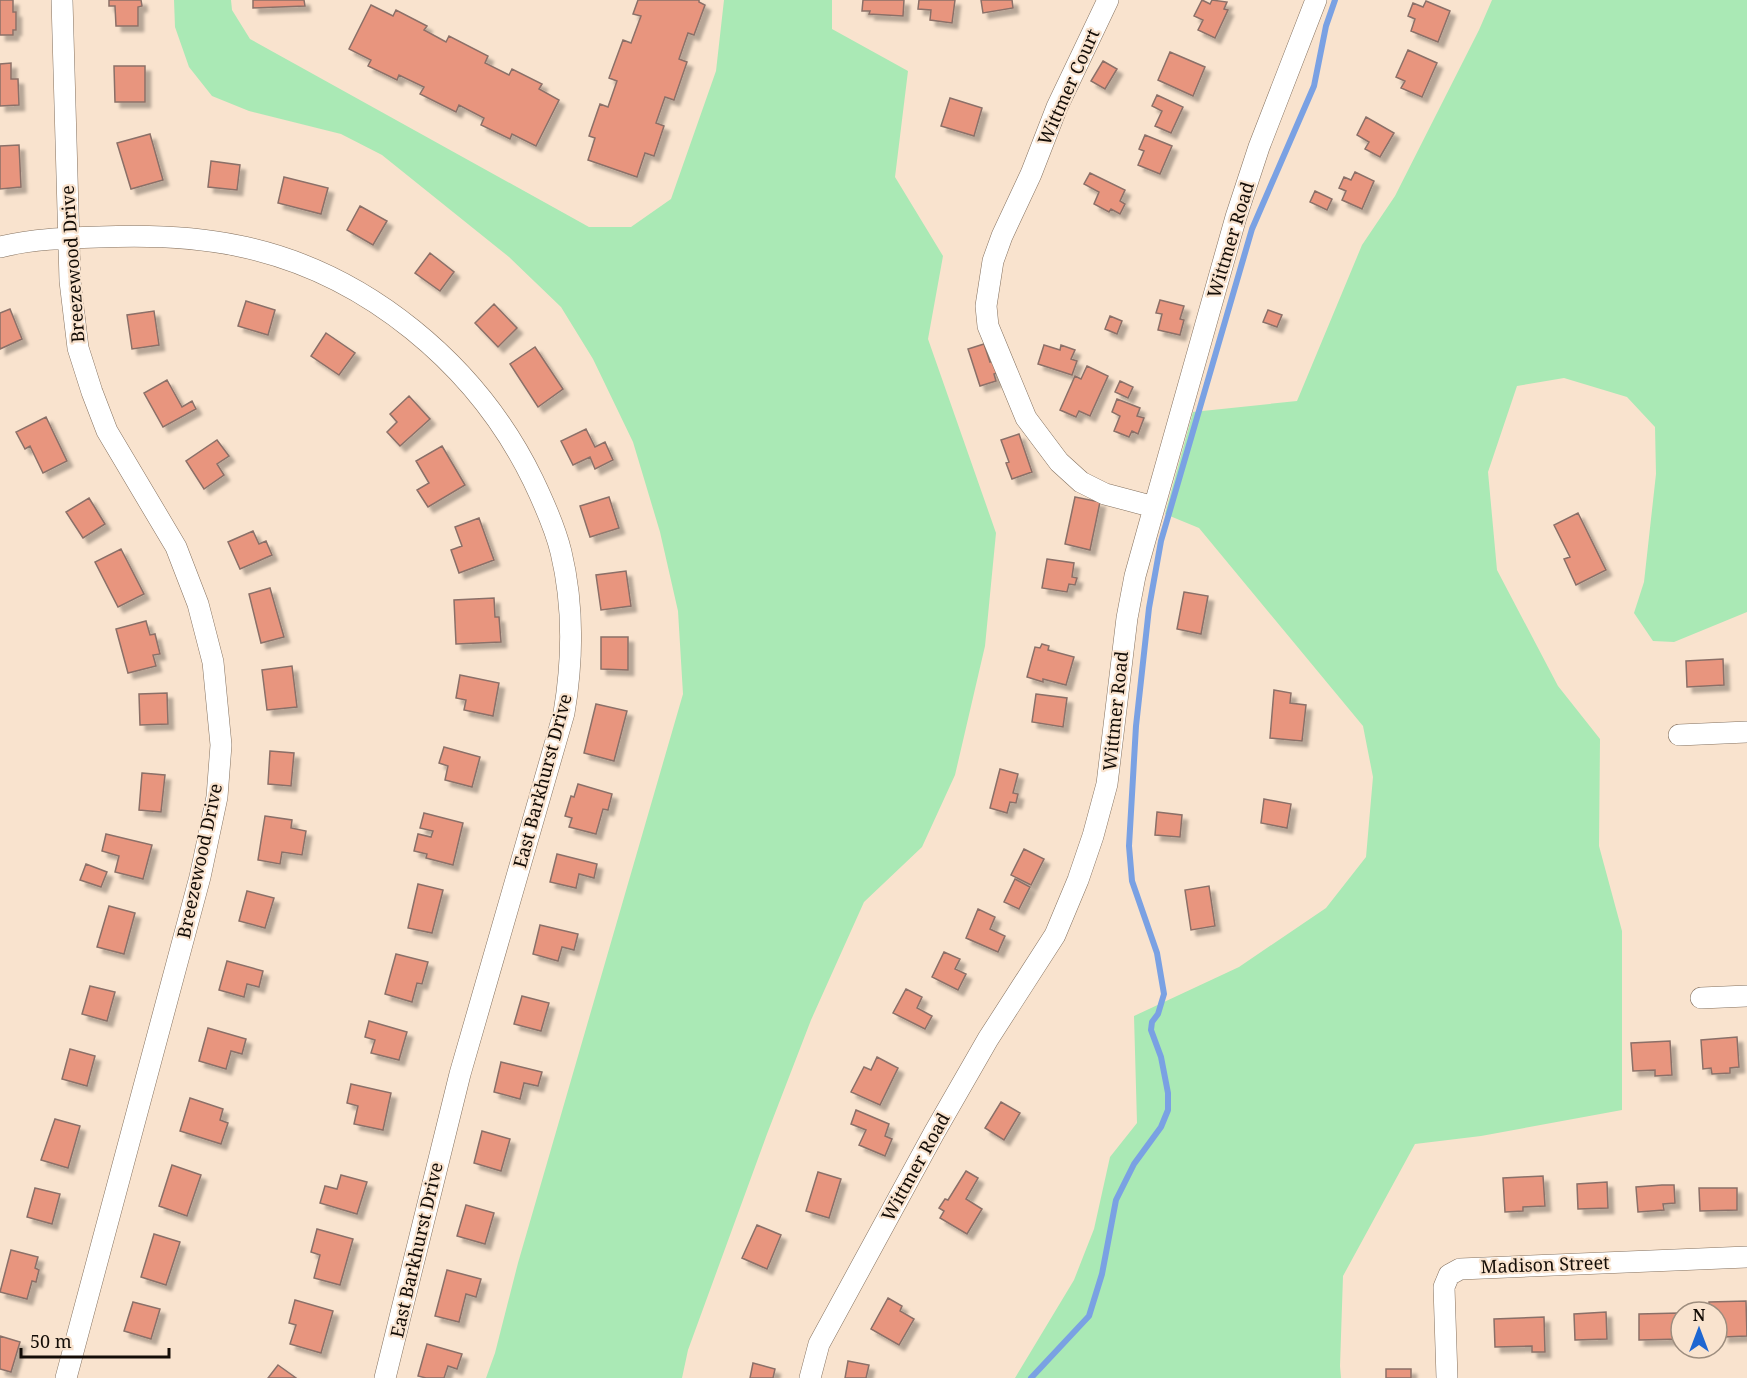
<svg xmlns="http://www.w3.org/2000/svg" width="1747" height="1378" font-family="'Noto Serif',serif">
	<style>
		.green { fill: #aae9b5 }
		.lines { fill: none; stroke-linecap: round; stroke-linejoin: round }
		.stream { stroke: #7aa1e3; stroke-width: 6 }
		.building { fill: #e8957e; stroke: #8b7068; stroke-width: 1.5; filter: url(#shadow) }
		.street-casing { stroke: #84715f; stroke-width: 22 }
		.street { stroke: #fff; stroke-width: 21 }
		.labels { text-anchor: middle; stroke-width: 4.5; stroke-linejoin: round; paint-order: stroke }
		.street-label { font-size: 18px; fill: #140d07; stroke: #f9e3ce }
	</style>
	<defs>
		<filter id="shadow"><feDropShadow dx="5.5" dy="5.5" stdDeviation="1.5" flood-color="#0004"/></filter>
	</defs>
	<rect width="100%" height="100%" fill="#f9e3ce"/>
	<path class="green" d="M174,0H231L232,10L250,39L589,227H631L671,199L716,71L724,0H832V29L908,71L895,177L943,256L928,339L996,533L985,646L955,775L922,847L864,902L811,1020L767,1134L688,1350L682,1378H486L495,1353L518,1263L683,694L678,611L660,532L633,442L593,359L561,307L509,257L382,155L341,134L249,111L212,96L189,67L175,27Z
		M1492,0H1747V612L1674,642L1653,641L1634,613L1644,582L1656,474L1655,427L1627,397L1564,378L1517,386L1488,472L1497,570L1558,686L1600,739L1599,846L1622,931V1110L1481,1136L1415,1144L1343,1276L1340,1366L1341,1378H1015L1074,1280L1094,1229L1110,1157L1137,1123L1134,1016L1239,967L1326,908L1366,857L1373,777L1363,726L1199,528L1165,514L1193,412L1297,401L1362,245L1395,196L1479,30Z"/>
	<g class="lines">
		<path class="stream" d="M1031,1378L1089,1316L1102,1274L1116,1200L1134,1164L1161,1127L1168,1110V1093L1161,1057L1151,1030L1152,1022L1158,1014L1164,994L1157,953L1132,881L1129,846L1136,726L1149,608L1161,541L1252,229L1314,86L1326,26L1335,0"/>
	</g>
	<path class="building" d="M0,0H13V12H16V30H13V35H0Z
		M109,0H141L142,6L138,7V26H116L115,6H109Z
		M253,0H304L305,6L253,8Z
		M638,0H699V2L705,5L694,35L688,33L679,59L687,62L674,100L665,97L656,123L664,126L654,156L645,153L637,177L588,160L595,138L589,136L600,104L608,107L617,81L609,78L623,40L631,43L641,16L633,14Z
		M863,0H904L903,16L869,14L870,11H862Z
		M919,0H955L952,23L930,20L931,10L918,9Z
		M981,0H1012L1013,8L983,13Z
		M1202,0L1210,4L1212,0L1227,2L1224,9L1228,10L1215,38L1198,30L1203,20L1194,16Z
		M1426,1L1450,11L1438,42L1411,31L1415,19L1408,16L1413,3L1423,7Z
		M371,5L393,16L396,10L427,26L424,30L446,42L449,36L488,56L485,63L509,75L512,69L542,84L539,89L559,100L536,146L512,134L510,139L481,125L484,118L459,105L456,112L420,94L424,87L399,75L397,80L368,66L371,60L349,49Z
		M1408,50L1437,63L1422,97L1401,88L1405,81L1396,77Z
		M1170,52L1205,67L1193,96L1158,80Z
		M1103,61L1117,69L1105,89L1091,81Z
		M11,63V79H18L19,105L0,106V64Z
		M114,66H145V102H115Z
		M1157,95L1183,107L1171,133L1155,126L1162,111L1152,106Z
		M950,98L982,108L974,136L941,126Z
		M1366,117L1394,133L1380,157L1365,149L1369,142L1357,135Z
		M150,134L163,180L131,189L117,143Z
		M1145,135L1172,146L1160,174L1138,165L1144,151L1139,149Z
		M19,145L21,187L0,189V146Z
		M211,161L240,165L237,190L208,187Z
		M1355,172L1374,181L1362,209L1342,200L1346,191L1339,188L1344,177L1351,180Z
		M1090,173L1125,190L1120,201L1125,204L1120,214L1111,209L1109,212L1094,204L1099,192L1084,184Z
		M284,177L328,188L321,214L278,203Z
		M1315,191L1332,199L1327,210L1310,202Z
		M360,206L387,221L373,245L347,230Z
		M430,253L454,272L440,291L415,273Z
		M1160,300L1184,306L1180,319L1184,320L1180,335L1158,330L1162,314L1156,313Z
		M246,301L275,310L268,335L238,326Z
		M494,304L517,328L498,347L475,323Z
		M10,309L22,339L0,349V313Z
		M1268,310L1282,315L1277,327L1263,322Z
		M154,311L159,345L132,349L127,315Z
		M1110,316L1122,321L1117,334L1105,329Z
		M326,333L355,353L339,375L311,356Z
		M984,344L990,362L997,360L1001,372L994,374L996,381L980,386L968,349Z
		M1044,345L1060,350L1061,345L1075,350L1071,359L1077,361L1072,375L1038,364Z
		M535,347L563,389L538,407L510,364Z
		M1087,366L1108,376L1090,416L1079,411L1076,417L1060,410L1075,376L1081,379Z
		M167,380L182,407L192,401L196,409L163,427L144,393Z
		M1120,381L1133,387L1128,398L1115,392Z
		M409,396L430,419L400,446L387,432L397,422L390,414Z
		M1117,399L1140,408L1137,416L1144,418L1138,434L1132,431L1129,437L1114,431L1120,416L1112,412Z
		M46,417L67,461L43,473L30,446L25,449L16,432Z
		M586,429L595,447L605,442L613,460L595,469L590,457L573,465L561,441Z
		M1019,434L1032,472L1012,479L1006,463L1009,462L1001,440Z
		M217,440L229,456L217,464L224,475L204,489L186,461Z
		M442,446L465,485L428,507L417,490L429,483L416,461Z
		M609,497L619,528L590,537L580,506Z
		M1075,497L1100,502L1090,550L1065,544Z
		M89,498L105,524L83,538L66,512Z
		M1578,513L1606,570L1576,585L1564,559L1570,557L1554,525Z
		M479,518L494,560L459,573L451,550L462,546L455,527Z
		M253,531L259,544L266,541L272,555L240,569L228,542Z
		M121,549L144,594L118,607L95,562Z
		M1047,559L1074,563L1072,577L1077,578L1075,585L1069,584L1067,592L1042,588Z
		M626,571L631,606L601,610L596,575Z
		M270,588L284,637L261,643L249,594Z
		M1184,592L1208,596L1201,634L1177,629Z
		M494,598L495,617H499L501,642L456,644L454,600Z
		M146,621L150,635L155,634L160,654L153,655L156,666L128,673L116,629Z
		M601,637H628V670L601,669Z
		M1042,644L1049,646L1048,650L1074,657L1066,685L1043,679V682L1027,677L1035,647L1040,648Z
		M1723,659L1724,685L1687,687L1686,661Z
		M292,666L297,707L267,710L262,670Z
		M460,675L499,683L493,716L464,710L466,700L456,698Z
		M1274,690L1291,693L1290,703L1306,705L1302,741L1270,738Z
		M167,693L168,724L140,725L139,694Z
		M1036,694L1067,698L1063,727L1032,722Z
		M596,704L627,711L614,761L584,753Z
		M444,747L480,757L472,787L445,780L448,766L439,763Z
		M270,751L294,753L291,786L268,784Z
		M1000,769L1018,774L1013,793L1018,794L1016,803L1010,802L1007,813L990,808Z
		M142,773L165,775L161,812L139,810Z
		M578,784L612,794L608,810L603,809L596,834L569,827L572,818L565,816L571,796L574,797Z
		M1264,799L1291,804L1287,828L1261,823Z
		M1157,812L1182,815L1180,837L1155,835Z
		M424,813L463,823L453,865L426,858L427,854L414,851L418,834L431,837L433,831L420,828Z
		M265,816L292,820L291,828L306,831L302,855L282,852L280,864L258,860Z
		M106,834L152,845L143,879L115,872L119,856L102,851Z
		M1024,849L1044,859L1031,885L1011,875Z
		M557,854L597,864L594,878L579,874L576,888L550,882Z
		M86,864L107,872L101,887L80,880Z
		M1015,879L1030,887L1019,909L1004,902Z
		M418,884L443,890L432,933L408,928Z
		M1209,886L1215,926L1191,930L1185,890Z
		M247,891L274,898L265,928L239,921Z
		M109,906L135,913L124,954L97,947Z
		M978,909L995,917L990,929L1005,936L998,952L966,938Z
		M540,925L578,934L574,950L562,947L558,961L533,954Z
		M944,952L960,959L955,969L966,974L958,990L932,977Z
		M396,954L428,962L422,984L417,983L412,1002L385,994Z
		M227,961L263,971L259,987L247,984L244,997L219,990Z
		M90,986L115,992L107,1021L82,1014Z
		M906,989L922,997L917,1008L932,1016L925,1029L893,1013Z
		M522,996L549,1003L541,1031L514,1024Z
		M369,1021L407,1032L399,1060L371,1053L375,1040L365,1037Z
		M208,1028L246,1039L242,1054L231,1051L226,1069L199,1061Z
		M1737,1037L1739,1067L1730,1068V1073L1712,1074L1711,1068L1703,1069L1701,1040Z
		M1670,1041L1672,1075L1655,1076V1070L1633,1071L1631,1043Z
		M70,1049L95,1056L87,1086L62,1079Z
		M877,1057L898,1068L880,1105L851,1092L864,1067L871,1070Z
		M501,1062L542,1072L538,1086L524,1083L520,1099L494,1092Z
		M351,1084L391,1093L383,1130L354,1124L358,1106L347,1103Z
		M190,1098L223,1109L220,1120L228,1123L221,1144L180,1131Z
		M1001,1102L1020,1113L1004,1140L985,1128Z
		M856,1110L889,1124L885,1136L892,1139L885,1156L859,1145L866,1130L851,1124Z
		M55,1119L80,1126L68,1168L41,1160Z
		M482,1131L510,1139L501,1171L474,1163Z
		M172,1165L201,1175L187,1216L159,1206Z
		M966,1171L978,1178L966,1199L982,1209L967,1234L940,1218L944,1211L939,1208L945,1199L948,1200Z
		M818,1172L841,1179L829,1218L806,1211Z
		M341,1175L367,1182L357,1214L320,1203L325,1186L337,1189Z
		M1543,1176L1545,1206L1523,1207V1211L1505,1212L1503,1178Z
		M1607,1182L1608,1208L1578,1209L1577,1184Z
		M1662,1185H1674L1675,1203L1663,1204L1664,1210L1638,1212L1636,1187Z
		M35,1188L60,1194L52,1224L27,1217Z
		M1699,1188H1737V1210L1700,1211Z
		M466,1205L494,1213L485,1244L457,1236Z
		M757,1225L781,1235L767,1269L742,1258Z
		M317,1229L353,1239L340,1285L314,1278L320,1255L311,1252Z
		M154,1234L180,1242L166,1285L141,1277Z
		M11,1250L38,1257L35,1268L39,1270L36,1282L32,1281L27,1299L0,1292Z
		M447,1270L481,1279L476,1297L466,1294L459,1322L435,1316Z
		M888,1298L902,1306L900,1311L914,1319L899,1345L871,1329Z
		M295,1300L333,1311L321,1353L290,1344L296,1325L289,1323Z
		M1746,1301L1747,1336L1723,1337V1326H1717V1312H1709V1302Z
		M133,1302L160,1309L151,1339L124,1331Z
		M1606,1312L1607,1339L1575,1340L1574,1314Z
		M1679,1313L1680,1339L1639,1340V1314Z
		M1544,1317L1545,1352H1532V1346L1495,1347L1494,1319Z
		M0,1336L20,1342L11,1372L0,1369Z
		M427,1344L462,1354L457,1369L448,1366L444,1378H426L418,1376Z
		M848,1361L869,1365L866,1378H845Z
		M753,1363L775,1369L773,1378H750Z
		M278,1365L296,1378H268Z
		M1386,1369H1411V1378H1386Z"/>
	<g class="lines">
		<g class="street-casing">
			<path id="street" d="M62,0L70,281L78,348L92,392L107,431L176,547L198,604L213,662L221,745L217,797L200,877L66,1378
				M1108,0L1057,107L1031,174L1002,236L993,261L986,306L988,326L1026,418L1059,462L1081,482L1105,494L1154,507
				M0,247C32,239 66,238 99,237C145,235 193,236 239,246C366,272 477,365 533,480C544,503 555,527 561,552C574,606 573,659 564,713L460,1074L385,1378
				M1679,735L1747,732
				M1701,998L1747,996
				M810,1378L819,1344L934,1133L988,1039L1055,935L1078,880L1093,836L1107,784L1127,618L1135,576L1152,515L1236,217L1259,147L1316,0
				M1447,1378L1444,1287L1449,1275L1460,1269L1747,1257"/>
		</g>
		<use href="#street" class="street"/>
	</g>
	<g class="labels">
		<g class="street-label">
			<text transform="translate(1069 87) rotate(-66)" y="6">Wittmer Court</text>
			<text transform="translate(1231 240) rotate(-73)" y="6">Wittmer Road</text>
			<text transform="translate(73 264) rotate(-94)" y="6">Breezewood Drive</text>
			<text transform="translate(1116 711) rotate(-84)" y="6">Wittmer Road</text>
			<text transform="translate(543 781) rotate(-75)" y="6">East Barkhurst Drive</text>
			<text transform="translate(200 861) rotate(-78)" y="6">Breezewood Drive</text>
			<text transform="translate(916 1167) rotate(-61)" y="6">Wittmer Road</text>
			<text transform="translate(417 1250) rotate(-77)" y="6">East Barkhurst Drive</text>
			<text transform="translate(1545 1265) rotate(-2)" y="6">Madison Street</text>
		</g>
	</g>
	<g transform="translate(1699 1330)"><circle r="28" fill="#f9e3ce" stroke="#9d8d7e" stroke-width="1.5"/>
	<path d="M0-4.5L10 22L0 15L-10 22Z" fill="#1e66d1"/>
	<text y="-9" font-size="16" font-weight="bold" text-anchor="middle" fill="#140d07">N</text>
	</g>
	<path d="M21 1348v9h148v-9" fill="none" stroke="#140d07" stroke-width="3"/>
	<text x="30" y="1348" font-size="18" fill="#140d07" stroke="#f9e3ce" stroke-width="4.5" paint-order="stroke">50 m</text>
</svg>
